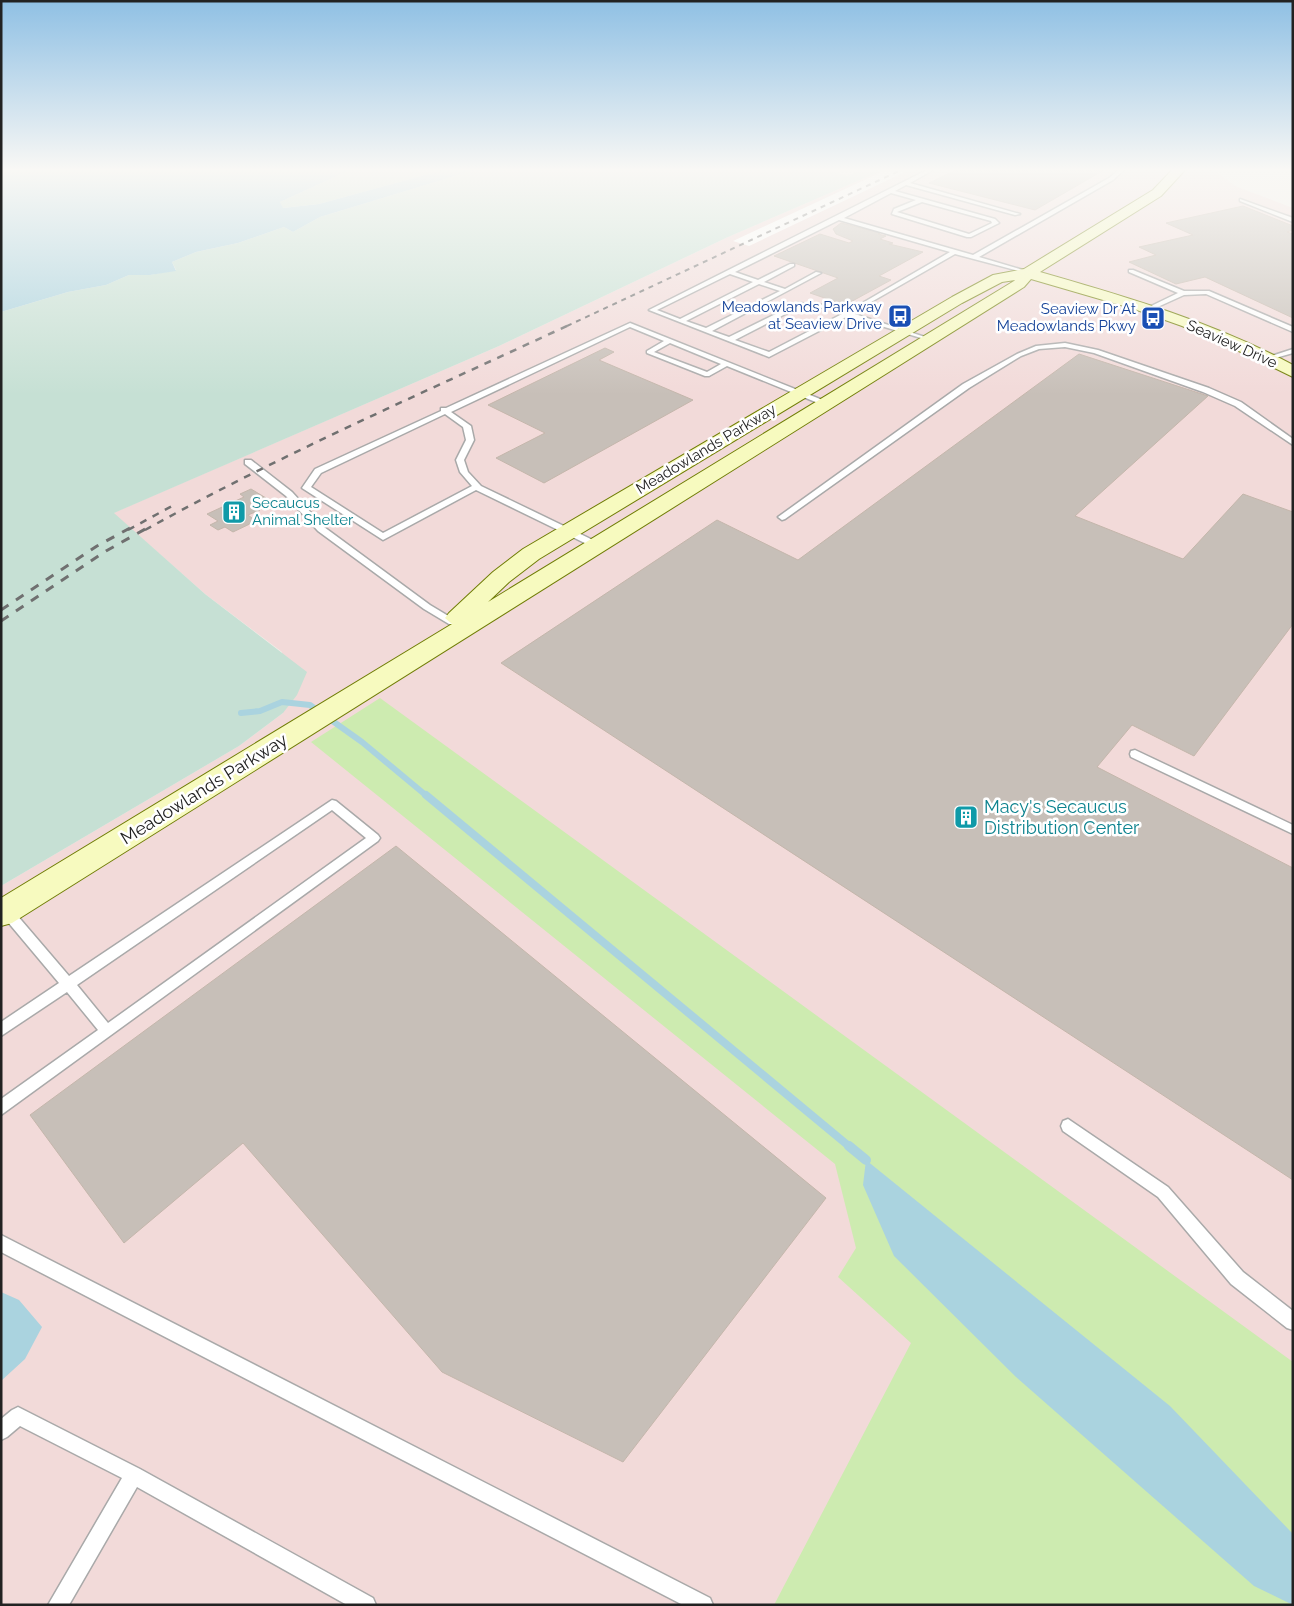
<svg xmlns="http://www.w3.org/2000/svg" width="1294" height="1606" font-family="Raleway,sans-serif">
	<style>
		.commercial { fill: #f2dad9 }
		.grass { fill: #cdebb0 }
		.wetland { fill: #c6e0d4 }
		.water { fill: #aad3df }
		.pier { fill: #fff }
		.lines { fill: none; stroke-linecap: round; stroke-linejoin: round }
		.stream-far2 { stroke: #aad3df; stroke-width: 6 }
		.stream-far1 { stroke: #aad3df; stroke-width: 8 }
		.stream { stroke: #aad3df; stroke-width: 10 }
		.building { fill: #c7bfb8; stroke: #c4b6ab }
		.lane-casing { stroke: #a9a9a9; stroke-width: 3 }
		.secondary-casing { stroke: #707d05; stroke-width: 2 }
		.lane { fill: #fff; fill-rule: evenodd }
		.secondary { fill: #f7fabf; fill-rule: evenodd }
		.rail-far2 { stroke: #707070; stroke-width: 2; stroke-dasharray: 5 5; stroke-linecap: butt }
		.rail-far1 { stroke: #707070; stroke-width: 2.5; stroke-dasharray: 7 7; stroke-linecap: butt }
		.rail { stroke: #707070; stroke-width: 3; stroke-dasharray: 9 9; stroke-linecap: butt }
		.labels { text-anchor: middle; stroke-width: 5; stroke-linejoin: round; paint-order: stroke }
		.far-transit-label { font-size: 15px; fill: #164399; stroke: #fff; text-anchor: end }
		.far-street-label { font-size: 15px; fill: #222; stroke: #fff }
		.far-culture-label { font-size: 15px; fill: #0d838f; stroke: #fff; text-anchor: start }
		.street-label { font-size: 18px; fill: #222; stroke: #fff }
		.culture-label { font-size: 18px; fill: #0d838f; stroke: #fff; text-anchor: start }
	</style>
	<rect width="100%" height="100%" fill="#f2efe9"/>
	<path class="commercial" d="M883,170H1214L1235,186L1293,208V1605H1V886L239,746L283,713L282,652L205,594L113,513L499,346L728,237Z"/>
	<path class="grass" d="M380,698L1293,1362V1605H774L911,1343L838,1277L856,1248L835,1164L311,742Z"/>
	<path class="wetland" d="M350,170H443L319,204L282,208L280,202Z
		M475,170H829L847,176L858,171L854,170H883L728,237L499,346L114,513L205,594L307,672L297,695L283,713L239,746L1,886V312L68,292L106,285L129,275H150L176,270L172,262L196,252L238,243L284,227L293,232L320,217Z"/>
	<path class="water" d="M1,170H350L280,202L283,208L319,204L443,170H475L320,217L293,232L284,227L238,243L196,252L172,262L176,271L150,275H129L106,285L68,292L1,312Z
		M866,1160L1170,1406L1293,1534V1605L1254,1586L1016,1377L894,1256L863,1185Z
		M1,1292L19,1300L42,1327L25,1359L1,1381Z"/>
	<path class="pier" d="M886,170H909L749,246L733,241Z"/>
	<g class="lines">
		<path class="stream-far2" d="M241,713L260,711L282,702L310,705L362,742L428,797"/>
		<path class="stream-far1" d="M426,795L850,1147"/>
		<path class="stream" d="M849,1146L866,1160"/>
	</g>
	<path class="building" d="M956,170H1104L1035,210L929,183Z
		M1243,206L1293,226V230L1287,232L1293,234V318L1205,277L1176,284L1129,262L1156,255L1139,247L1193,235L1166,223Z
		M841,223L880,233L878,234L886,236L880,239L893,243L889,244L923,252L879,276L891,280L845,305L810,293L838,278L774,256L820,234L849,243L853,241L836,234L833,229Z
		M605,348L614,352L599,360L693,400L544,483L496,458L545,433L488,405Z
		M1079,354L1208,396L1075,516L1183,559L1243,494L1293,512V624L1194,756L1132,725L1097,767L1293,868V1180L501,663L717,520L798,560Z
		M251,489L266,498L253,505L260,510L248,515L256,521L233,532L225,527L218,530L210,525L218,521L207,514L244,497L240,494Z
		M396,846L826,1198L623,1462L442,1372L243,1143L124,1243L30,1115Z"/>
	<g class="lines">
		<g class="lane-casing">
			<path id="lane" d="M927,170H933L910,183L1020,214L1015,215L906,185L895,191L995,219L999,223L971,237H967L892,214L894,209L916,200L891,193L844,218L973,255L1109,178L1119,170H1124L1113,180L979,257L1030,272V274L955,254L852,313L931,339V341L848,316L769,357L649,310ZM922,202L991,221L992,223L969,234L897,212ZM839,220L950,252L847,312L833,309V311L842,314L769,352L735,340L801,306L823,308L825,307V305L798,303L729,337L712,331L821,273L816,272L785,289L764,282L794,266V264H790L758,280L735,272ZM730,274L753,282L680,319L657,310ZM759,284L780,291L706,328L686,321Z
				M1240,199L1293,218V222L1240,201Z
				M1129,270H1133L1184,291H1209L1293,327V332L1206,294L1184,295L1151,310H1147V308L1178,293L1129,272Z
				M630,323L830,403L823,405L727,366L709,376H705L647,353V351L664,341L630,327L451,412L471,426L474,440L464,460L468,472L481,486L599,543V547H593L476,490L383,540L302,488L315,469L441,411V408H446ZM670,343L721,364L707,372L654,352ZM445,414L463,427L466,440L456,460L460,472L472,486L383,533L311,487L321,473Z
				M1065,343L1098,350L1209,388L1241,402L1293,439V445L1235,406L1203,392L1094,353L1065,347L1039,349L1021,356L969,388L785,519L782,520L778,517L963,384L1017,354L1036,346Z
				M1293,349V353L1268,360L1265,358Z
				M245,460H251L292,492L324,527L430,605L455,620V624H449L424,609L318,531L286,496L245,464Z
				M1135,750L1293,825V834L1131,757L1130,754L1131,751Z
				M332,800L336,801L378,835L380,838L378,841L1,1115V1099L98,1030L67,992L1,1036V1022L59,983L2,915V907L6,906L10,907L69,976ZM332,810L366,838L108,1023L77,985Z
				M1068,1119L1168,1187L1243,1272L1293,1311V1330L1287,1328L1231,1284L1158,1197L1063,1131L1061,1126L1063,1121Z
				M1,1235L710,1598L713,1605H683L1,1252Z
				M18,1407L140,1469L373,1598L376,1605H347L137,1487L69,1605H48L122,1478L20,1426L7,1437L1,1440V1419L12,1410Z"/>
		</g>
		<g class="secondary-casing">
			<path id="secondary" d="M1172,170H1185L1161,196L1040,272C1127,297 1213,322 1293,365V377L1250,356L1182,326L1134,309L1031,279L1024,287L12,923L1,926V898L452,624L445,618L449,613L493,572L523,549L952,297L993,275L1024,269L1153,190ZM1015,280L1014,281L488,602L509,582L539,559L962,303L1002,282Z"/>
		</g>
		<use href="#lane" class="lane"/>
		<use href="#secondary" class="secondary"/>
		<path class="rail-far2" d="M567,326L901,170"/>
		<path class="rail-far1" d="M128,530L172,506
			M145,530C282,454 427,391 569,325"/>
		<path class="rail" d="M1,610L97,546L130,528
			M1,621L106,551L147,528"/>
	</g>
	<linearGradient id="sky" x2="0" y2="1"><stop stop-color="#8fc0e4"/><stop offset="0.43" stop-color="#f9f8f5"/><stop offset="1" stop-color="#f9f8f5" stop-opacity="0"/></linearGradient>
	<rect width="1294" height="395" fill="url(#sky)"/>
	<defs>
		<g id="bus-square" transform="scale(1.25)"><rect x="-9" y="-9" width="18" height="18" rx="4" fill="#1a4fb4" stroke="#fff"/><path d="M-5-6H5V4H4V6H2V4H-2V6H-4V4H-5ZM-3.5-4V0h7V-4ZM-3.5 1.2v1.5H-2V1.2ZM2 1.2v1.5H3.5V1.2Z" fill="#fff"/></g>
		<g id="building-square" transform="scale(1.25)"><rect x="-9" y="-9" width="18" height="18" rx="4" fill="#0f9aa8" stroke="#fff"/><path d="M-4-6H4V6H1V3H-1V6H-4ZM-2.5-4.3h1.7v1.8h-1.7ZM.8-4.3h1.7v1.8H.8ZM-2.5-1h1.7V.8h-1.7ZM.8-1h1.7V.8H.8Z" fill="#fff"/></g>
	</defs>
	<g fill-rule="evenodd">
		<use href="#bus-square" x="900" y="316"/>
		<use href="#bus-square" x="1153" y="318"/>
		<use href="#building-square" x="234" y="512"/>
		<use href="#building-square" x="966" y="817"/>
	</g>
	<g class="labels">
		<g class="far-transit-label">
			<text x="882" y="312">Meadowlands Parkway<tspan x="882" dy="17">at Seaview Drive</tspan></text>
			<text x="1136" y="314">Seaview Dr At<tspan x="1136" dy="17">Meadowlands Pkwy</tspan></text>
		</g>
		<g class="far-street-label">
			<text transform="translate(1232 344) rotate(24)" y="5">Seaview Drive</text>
			<text transform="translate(706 449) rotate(-31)" y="5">Meadowlands Parkway</text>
		</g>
		<g class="far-culture-label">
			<text x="252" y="508">Secaucus<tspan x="252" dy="17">Animal Shelter</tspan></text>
		</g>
		<g class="street-label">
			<text transform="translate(204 789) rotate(-32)" y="6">Meadowlands Parkway</text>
		</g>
		<g class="culture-label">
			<text x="984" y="813">Macy's Secaucus<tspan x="984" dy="21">Distribution Center</tspan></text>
		</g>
	</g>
	<rect width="1294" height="1606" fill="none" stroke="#222222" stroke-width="5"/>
</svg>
